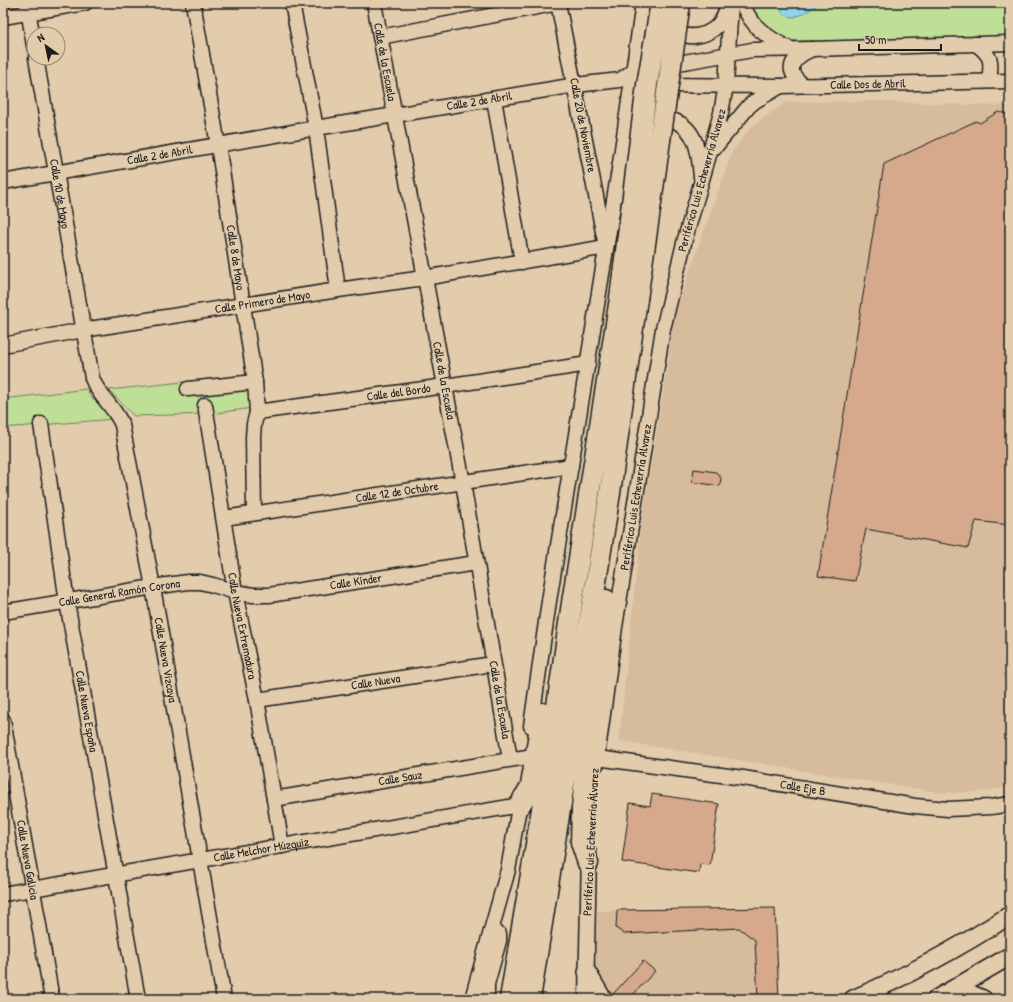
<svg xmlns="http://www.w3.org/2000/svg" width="1013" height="1002" font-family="'Patrick Hand',sans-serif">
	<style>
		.built { fill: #d6bb9d }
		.green { fill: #bfdf97; stroke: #6e7e5a }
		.water { fill: #8ed4ef; stroke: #608a9b }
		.building { fill: #d6a98c; stroke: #1c1c1c }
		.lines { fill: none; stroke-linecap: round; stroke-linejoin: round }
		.minor-casing { stroke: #1c1c1c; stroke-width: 17 }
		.major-casing { stroke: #1c1c1c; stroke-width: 20 }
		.highway-casing { stroke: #1c1c1c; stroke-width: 23 }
		.minor { stroke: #e2ccac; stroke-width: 14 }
		.major { stroke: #e2ccac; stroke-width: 17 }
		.highway { stroke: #e2ccac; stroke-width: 20 }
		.highway-bridge-casing { stroke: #1c1c1c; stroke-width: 23; stroke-linecap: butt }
		.highway-bridge { stroke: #e2ccac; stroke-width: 20 }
		.labels { text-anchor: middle; stroke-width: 3; stroke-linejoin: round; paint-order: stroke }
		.street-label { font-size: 12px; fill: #1c1c1c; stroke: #e2ccac }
	</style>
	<rect width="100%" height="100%" fill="#e2ccac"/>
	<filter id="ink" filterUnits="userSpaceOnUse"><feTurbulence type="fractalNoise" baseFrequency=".025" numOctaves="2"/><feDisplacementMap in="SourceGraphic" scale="8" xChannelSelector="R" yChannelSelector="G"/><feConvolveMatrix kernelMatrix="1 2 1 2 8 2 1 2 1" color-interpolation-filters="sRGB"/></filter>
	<g filter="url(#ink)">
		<path class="built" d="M878,101L996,106L1010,104V787L980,792L943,793L619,741L641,526L668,364L674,315L732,152L750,128L786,102Z
			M775,908L779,999H610L595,971L597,911Z"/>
		<path class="green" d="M753,3H1010V39L797,41L782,39L773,36L754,14Z
			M247,375L252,408L210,414L134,416L109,390Z
			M87,389L90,396L115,419L3,428V399Z"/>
		<path class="water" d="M779,3H818L819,4C806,12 784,29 779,3Z"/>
		<path class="building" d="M998,112L1010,114V525L976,521L968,548L866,529L855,581L818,576L884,164L976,121L980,123Z
			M694,469L716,472L721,478L720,486L692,482Z
			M652,794L719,804L710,865L700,864L699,873L622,862L630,803L650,806Z
			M775,908L779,999H758L755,940L739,928L624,934L616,928L617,910Z
			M643,961L655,971L629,999H618L613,994Z"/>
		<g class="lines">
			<g class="minor-casing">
				<g id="minor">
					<path d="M27,3L34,46"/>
					<path id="s1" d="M193,3L218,145L255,382L257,412L254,424L253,437L254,513"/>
					<path d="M292,3L316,128L338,290"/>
					<path id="s2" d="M374,3L463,483L510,759"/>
					<path d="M742,3C751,26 766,37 788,48"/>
					<path d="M3,17L85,3"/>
					<path d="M668,27C685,42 712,38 723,18C725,14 726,10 728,6"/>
					<path d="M380,37L558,3"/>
					<path d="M976,44C992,56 992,61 989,81"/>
					<path id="s3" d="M36,58L92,378C98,396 115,407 122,425L153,587L224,999"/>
					<path id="s4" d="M659,85L781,86L1010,81"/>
					<path d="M803,85C783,69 792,58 812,49"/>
					<path d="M494,99L522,262"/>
					<path d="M654,121C662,118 668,118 675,121C698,130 699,156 701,177"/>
					<path d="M715,147L749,106L755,101L781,86"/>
					<path id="s5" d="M3,182L316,128L576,85L620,80L633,71L752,50L812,49L1010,43"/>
					<path id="s6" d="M3,345L83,330L338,290L424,278L606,247L558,3"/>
					<path d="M188,389L255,382"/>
					<path id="s7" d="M205,405L235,592L257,700L282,846"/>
					<path id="s8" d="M257,412L445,386L588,364"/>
					<path id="s9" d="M41,424L67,602L138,999"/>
					<path id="s10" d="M224,518L571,466"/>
					<path id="s11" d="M3,612L153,587L188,582H200L213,585L235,592L253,595H269L476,563"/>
					<path id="s12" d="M257,700L493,664"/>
					<path id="s13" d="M3,720L52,999"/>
					<path d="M531,726L549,601L620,163L643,3"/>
					<path id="s14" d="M597,758L743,778L915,806L948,809L991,807L1010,804"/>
					<path id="s15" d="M596,765L615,627L663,329L685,239L721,113L726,85L731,3"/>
					<path id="s16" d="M274,799L527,757"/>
					<path id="s17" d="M3,894L520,805"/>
					<path d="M472,999L508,870L521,796"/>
					<path d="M487,999V984L499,941V934"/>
					<path d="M586,999L589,853"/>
				</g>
			</g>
			<g class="major-casing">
				<path id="major" d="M587,972L603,999
					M949,992L971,994L983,999
					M853,999C908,976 960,947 1010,915
					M936,999L1010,956"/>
			</g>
			<g class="highway-casing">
				<path id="highway" d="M520,805L531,786L542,713
					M588,863L581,842L582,808L592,709L606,600
					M510,999L542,809L572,603L620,298
					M530,999L610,493L637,299"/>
			</g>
			<use href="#minor" class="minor"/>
			<use href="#major" class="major"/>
			<use href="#highway" class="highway"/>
			<g class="highway-bridge-casing">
				<path id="highway-bridge" d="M620,298L647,85L661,3
					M637,299L680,3"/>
			</g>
			<use href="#highway-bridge" class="highway-bridge"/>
		</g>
	</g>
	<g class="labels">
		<g class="street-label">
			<text dy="4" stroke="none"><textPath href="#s2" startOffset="60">Calle de la Escuela</textPath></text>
			<text dy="4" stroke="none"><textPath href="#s4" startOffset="209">Calle Dos de Abril</textPath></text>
			<text dy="4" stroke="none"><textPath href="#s5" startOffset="483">Calle 2 de Abril</textPath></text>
			<text transform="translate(583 125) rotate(79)" y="4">Calle 20 de Noviembre</text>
			<text dy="4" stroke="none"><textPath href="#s5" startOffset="159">Calle 2 de Abril</textPath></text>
			<text dy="4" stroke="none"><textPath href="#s15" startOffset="595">Periférico Luis Echeverría Álvarez</textPath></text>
			<text dy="4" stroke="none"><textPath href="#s3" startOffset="138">Calle 10 de Mayo</textPath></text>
			<text dy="4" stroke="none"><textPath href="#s1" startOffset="258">Calle 8 de Mayo</textPath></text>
			<text dy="4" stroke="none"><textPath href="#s6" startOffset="263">Calle Primero de Mayo</textPath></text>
			<text dy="4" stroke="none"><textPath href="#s2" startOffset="384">Calle de la Escuela</textPath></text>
			<text dy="4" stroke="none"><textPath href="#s8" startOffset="143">Calle del Bordo</textPath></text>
			<text dy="4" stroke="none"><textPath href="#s10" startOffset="175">Calle 12 de Octubre</textPath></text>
			<text dy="4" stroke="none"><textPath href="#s15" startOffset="271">Periférico Luis Echeverría Álvarez</textPath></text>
			<text dy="4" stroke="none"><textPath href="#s11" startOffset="358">Calle Kínder</textPath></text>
			<text dy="4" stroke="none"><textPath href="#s11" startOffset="118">Calle General Ramón Corona</textPath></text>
			<text dy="4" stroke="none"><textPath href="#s7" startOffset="224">Calle Nueva Extremadura</textPath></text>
			<text dy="4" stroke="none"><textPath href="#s3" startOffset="620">Calle Nueva Vizcaya</textPath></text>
			<text dy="4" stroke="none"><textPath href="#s12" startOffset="120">Calle Nueva</textPath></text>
			<text dy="4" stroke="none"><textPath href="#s2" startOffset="708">Calle de la Escuela</textPath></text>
			<text dy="4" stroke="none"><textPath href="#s9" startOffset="291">Calle Nueva España</textPath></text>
			<text dy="4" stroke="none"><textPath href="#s16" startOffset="128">Calle Sauz</textPath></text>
			<text dy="4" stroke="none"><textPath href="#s14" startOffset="208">Calle Eje B</textPath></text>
			<text transform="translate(591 842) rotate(-87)" y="4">Periférico Luis Echeverría Álvarez</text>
			<text dy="4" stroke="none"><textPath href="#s17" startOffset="262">Calle Melchor Múzquiz</textPath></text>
			<text dy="4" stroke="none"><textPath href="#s13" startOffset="142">Calle Nueva Galicia</textPath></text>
		</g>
	</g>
	<rect width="1013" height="1002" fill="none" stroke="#e2ccac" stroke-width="16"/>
	<rect x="8" y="8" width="997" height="986" fill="none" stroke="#1c1c1c" stroke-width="1.5" filter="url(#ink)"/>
	<g transform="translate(46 46) rotate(327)"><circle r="19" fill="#e2ccac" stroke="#938672"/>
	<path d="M0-3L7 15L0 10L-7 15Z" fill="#1c1c1c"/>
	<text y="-6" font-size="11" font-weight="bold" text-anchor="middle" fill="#1c1c1c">N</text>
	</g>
	<path d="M859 44v6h82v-6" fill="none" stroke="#1c1c1c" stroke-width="2"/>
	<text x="865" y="44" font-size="12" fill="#1c1c1c" stroke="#e2ccac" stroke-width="3" paint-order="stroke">50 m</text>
</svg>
